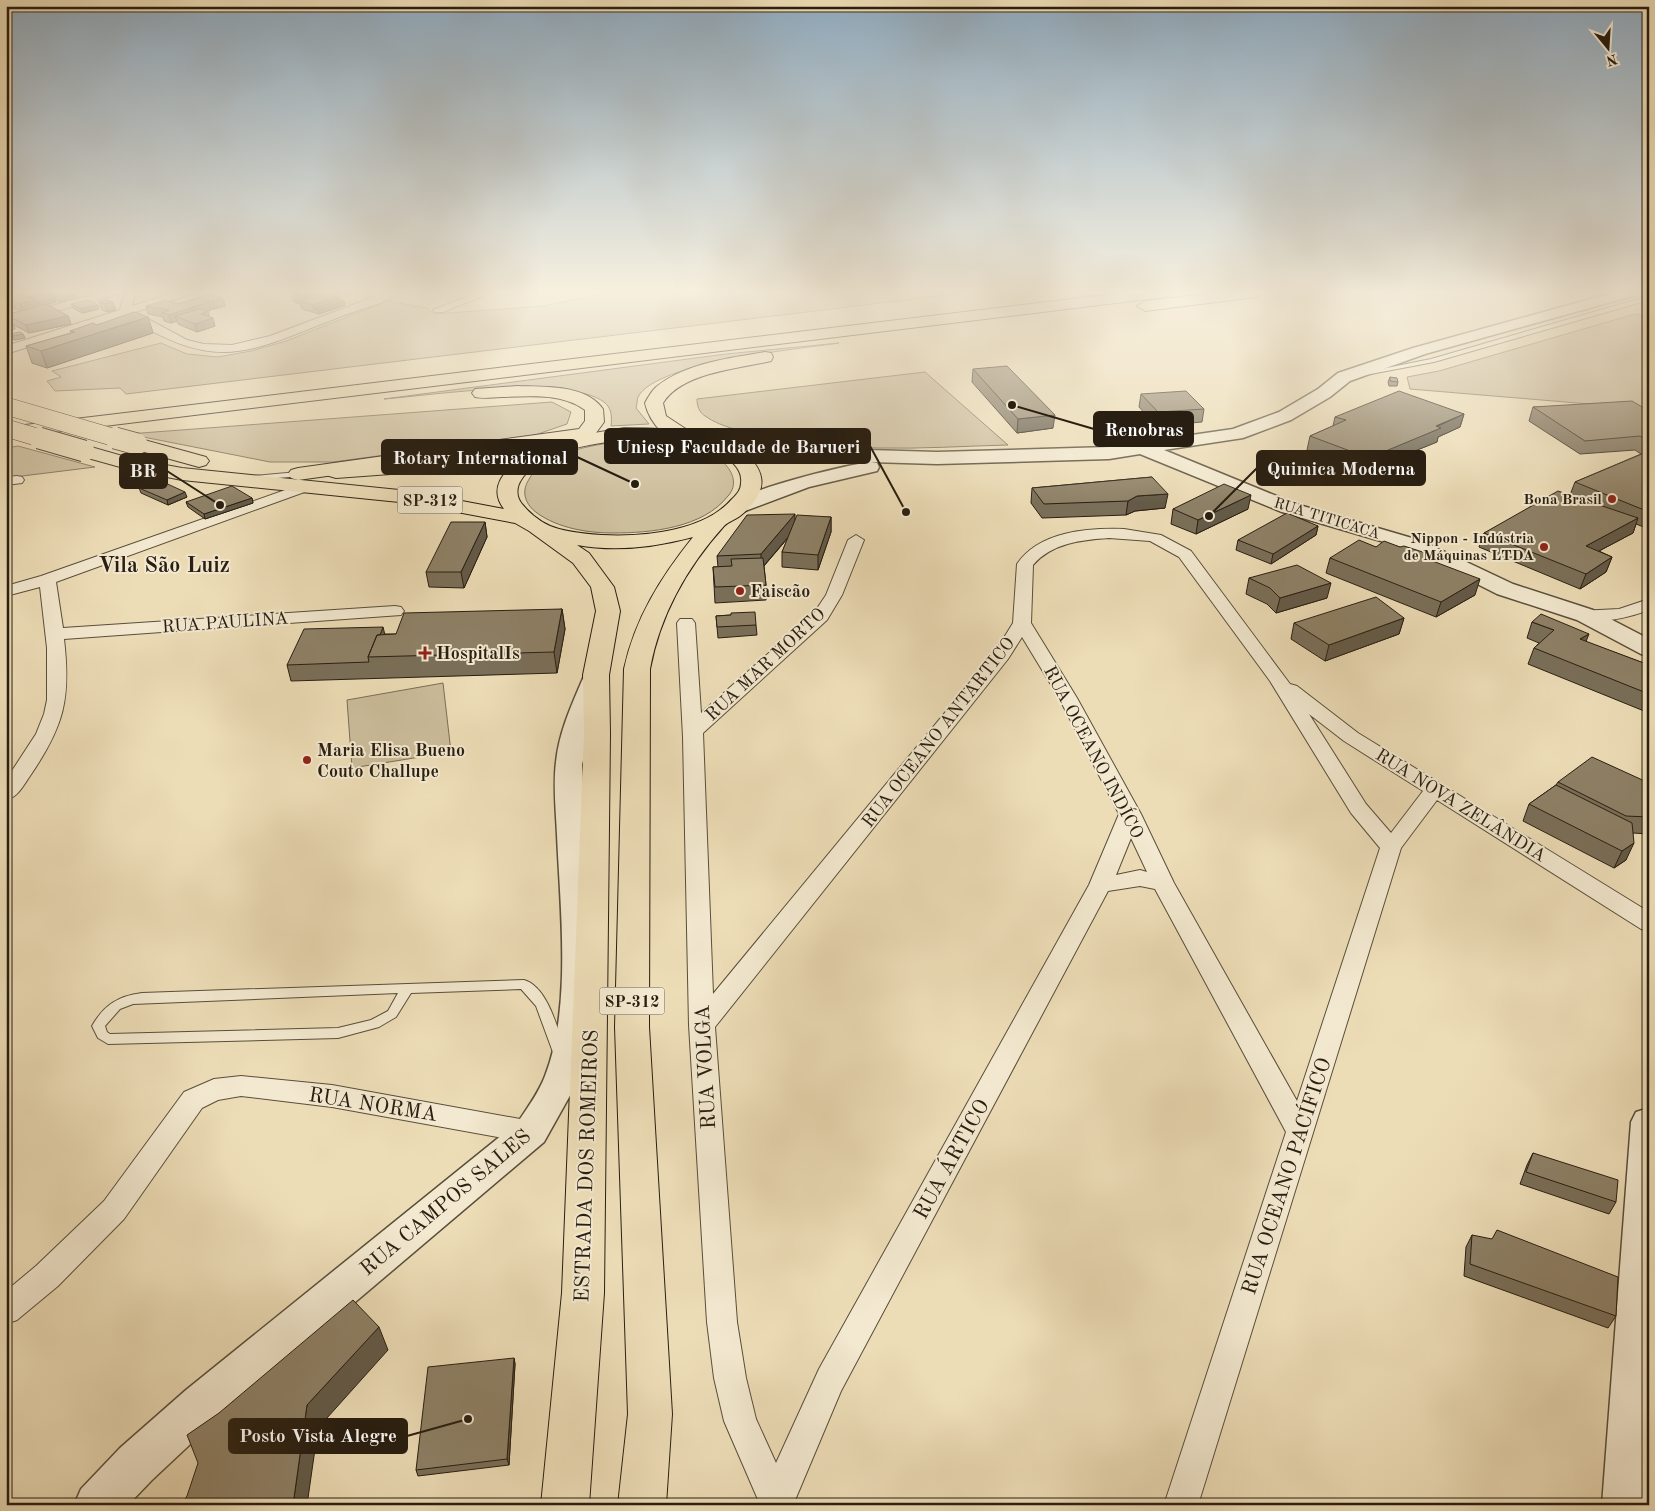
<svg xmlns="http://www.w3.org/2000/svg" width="1655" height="1511" font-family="'Old Standard TT',serif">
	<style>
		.green { fill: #ccbd9b; stroke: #7a6e56 }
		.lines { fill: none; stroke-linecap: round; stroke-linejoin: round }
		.service-casing { stroke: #594e3a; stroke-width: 2 }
		.minor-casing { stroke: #594e3a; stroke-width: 2 }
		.tertiary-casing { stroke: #594e3a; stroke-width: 3 }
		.primary-casing { stroke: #281e11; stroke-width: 2 }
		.motorway-casing { stroke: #281e11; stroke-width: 2 }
		.service { fill: #f3e9d0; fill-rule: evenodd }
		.minor { fill: #f3e9d0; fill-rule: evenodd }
		.tertiary { fill: #f3e9d0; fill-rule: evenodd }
		.primary { fill: #edddb7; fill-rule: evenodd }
		.motorway { fill: #edddb7; fill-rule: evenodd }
		.primary-bridge-far1-casing { stroke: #281e11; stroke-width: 18; stroke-linecap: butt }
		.primary-bridge-casing { stroke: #281e11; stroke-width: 23; stroke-linecap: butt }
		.primary-bridge-far1 { stroke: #edddb7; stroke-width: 17 }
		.primary-bridge { stroke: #edddb7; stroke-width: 21 }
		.wall { fill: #7a6f59; stroke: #281e11 }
		.shaded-wall { fill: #635a48; stroke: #281e11 }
		.building { fill: #8e8167; stroke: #281e11 }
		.poi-dot { fill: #8f2418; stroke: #f3e9d0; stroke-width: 2 }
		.labels { text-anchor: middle; stroke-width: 4; stroke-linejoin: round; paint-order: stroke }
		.far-poi-label { font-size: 15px; font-weight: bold; fill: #281e11; stroke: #f3e9d0; text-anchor: end }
		.far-street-label { font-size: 15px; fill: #281e11; stroke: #f3e9d0 }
		.shield { fill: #f3e9d0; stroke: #655b4a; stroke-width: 1 }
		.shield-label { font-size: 16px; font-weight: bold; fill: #281e11 }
		.poi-label { font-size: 18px; font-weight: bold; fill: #281e11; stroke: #f3e9d0; text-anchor: start }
		.street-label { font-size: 18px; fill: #281e11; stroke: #f3e9d0 }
		.near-street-label { font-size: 21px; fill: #281e11; stroke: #f3e9d0 }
		.district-label { font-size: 22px; font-weight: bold; fill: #281e11; stroke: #f3e9d0 }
		.leader { fill: none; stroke: #281e11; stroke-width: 2 }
		.callout-dot { fill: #281e11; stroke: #f3e9d0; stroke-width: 2 }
		.callout { fill: #281e11; stroke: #281e11; stroke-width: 2 }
		.callout-label { font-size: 19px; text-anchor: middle; font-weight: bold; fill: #fff }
	</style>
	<rect width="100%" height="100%" fill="#edddb7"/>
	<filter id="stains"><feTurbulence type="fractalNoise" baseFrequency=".004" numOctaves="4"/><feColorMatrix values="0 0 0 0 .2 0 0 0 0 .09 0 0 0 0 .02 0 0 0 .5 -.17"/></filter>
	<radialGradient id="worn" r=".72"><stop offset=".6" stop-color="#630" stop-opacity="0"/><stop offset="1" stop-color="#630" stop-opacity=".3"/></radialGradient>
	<path class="green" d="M611,292H973L126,394L120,388L55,391L47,381L61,377L52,371L161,343L187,354L218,357L251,351L286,341L388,301L427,308L434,314L544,306Z
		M1635,314L1649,318V409L1410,389L1407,377L1439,371Z
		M839,343C800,349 656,362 638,397C637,399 637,405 636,408L649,424L611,426C612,417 612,408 604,402C567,375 433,395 384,399L726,354Z
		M925,372L1008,445C965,446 922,449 879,448C838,447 736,439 705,416C699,412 697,406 697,399Z
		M552,402L571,412L567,424L535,435L333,462H270L128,434Z
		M623,441C652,440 701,440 724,463C733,472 738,485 728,496C703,528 651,533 613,533C587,533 558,528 537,513C526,505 521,493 528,481C542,452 594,445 623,441Z
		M18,446L95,467L6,478V448Z
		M443,683L451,752L352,768L347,700Z"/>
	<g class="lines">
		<g class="service-casing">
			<path id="service" d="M1649,296V300L1434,362L1360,376L1357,374L1431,359Z
				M298,472H301V476L254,480L250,478L254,476Z
				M524,980C548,987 558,1030 565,1051L564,1055L559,1056L554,1055L536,1006L521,989L411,993L396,1017L379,1027L338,1038L108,1044L98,1038L92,1026C104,1005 118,996 142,993ZM398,993L388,1011L371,1020L338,1028L110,1034L107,1032L105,1026L120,1009L133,1004Z"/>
		</g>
		<g class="minor-casing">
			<path id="minor" d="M103,292H120L118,294L6,325V318Z
				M125,292H136L132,306L177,292H192L191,294L135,312L187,340L204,344L232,345L270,336L387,292H402C394,300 355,311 342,316C246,353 220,374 125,316L6,354V346L120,310Z
				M478,292H493L443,312H435L433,310Z
				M17,476L22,477L24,480L22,483L6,485V477Z
				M305,483L310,484L312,487L310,490L56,582L63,628L395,606L401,607L404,611L401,615L64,639C71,699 64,726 30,776C23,786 17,798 6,800V780L36,734L44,714L47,700V648L40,587L6,596V586L41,576Z
				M1124,529L1161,535L1191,551L1290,684L1297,686L1358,733L1649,912V931L1641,929L1437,800L1401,848L1198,1505H1164L1286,1132L1155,889L1140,886L1108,891L841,1391L793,1505H758L759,1502L724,1421L714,1378L707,1322L689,1025L683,737L677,623L680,619H692L695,623L701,713L814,613L826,595L848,540L856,535L864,540L842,595L827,620L703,733L713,994L995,652L1013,623L1017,564C1040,531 1087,528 1124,529ZM1109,538L1150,541L1179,557L1270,681L1351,813L1380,848L1297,1101L1174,883L1141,814L1077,698L1031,623L1033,565C1052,543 1081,540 1109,538ZM1022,637L1059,698L1119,814L1089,885L819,1369L776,1463L756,1419L746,1378L737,1322L715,1027L1008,659ZM1309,714L1344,741L1423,791L1391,833L1366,804ZM1131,838L1147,872L1140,870L1116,875Z
				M1649,599V610C1627,618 1602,624 1579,619L1576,615L1579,611L1619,609Z
				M241,1076L332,1085L531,1121L541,1124L545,1132L541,1140L531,1143L332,1107L241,1096L218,1100L202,1108L124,1219L58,1286L17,1320L6,1324V1291L36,1266L104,1201L184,1092L214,1079Z"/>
		</g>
		<g class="tertiary-casing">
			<path id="tertiary" d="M1616,292H1638L1636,295L1425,354L1350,381L1330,397L1291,420L1243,438L1164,450L1296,504L1422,541L1513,584L1593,610L1649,639V656L1641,654L1577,620L1497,594L1408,549L1282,512L1140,454L1109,459L937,464L871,462L877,463L879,467L877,471L809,487L737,514L730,512L727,508C739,490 844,466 869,462L801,460L707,447L701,446L698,442L701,438L707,437L801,448L937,452L1109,447L1233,429L1279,412L1318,389L1338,373L1413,348Z
				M596,669L605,671L608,676L591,724L582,765L592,950V1008L588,1037L577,1083L544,1142L216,1420L152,1480L128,1505H74L81,1489L120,1448L186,1390L518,1122C528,1107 539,1092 545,1076C572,1008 560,907 557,835C556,811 553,786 556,762C559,732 572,704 584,676L587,671Z
				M1649,1108L1648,1505H1602L1631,1122L1636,1112Z"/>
		</g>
		<g class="primary-casing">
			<path id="primary" d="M624,428C663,428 730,428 755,464C761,472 764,483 759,493C756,500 747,511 740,516C735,520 729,521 724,526C687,567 660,615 650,669L649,1027L672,1414L666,1505H618L628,1414L615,1027L624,669C635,618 661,577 693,537C656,547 615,552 577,545L589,553L614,587L620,611L609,675L610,733L604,1293L589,1505H541L562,1293L584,733L583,675L596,611L591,587L573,563L529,531L515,523L409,503L182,480L131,470L77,455L74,451L77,447L84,445L133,459L182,468L409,491L504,509C488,488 504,471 521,458L418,472L336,478L329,476L326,472L329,468L336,466L418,460L548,444L582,435ZM624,440C662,439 701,438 733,463C739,469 742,475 741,483C741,490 737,494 732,499C698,539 607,541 559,529C544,525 532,516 522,504C512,491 520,478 531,469C558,448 591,444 624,440Z
				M137,438L206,457L209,461L206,465L199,467L130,448L127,444L130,440Z"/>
		</g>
		<g class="motorway-casing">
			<path id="motorway" d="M1130,292H1173L1165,297L6,438L8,427Z
				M1223,292H1264L1256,297L1145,311L1137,306L1145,301Z
				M765,352L771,353L773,357L771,361C739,369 682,372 663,403L666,416L692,433L695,437L692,441C669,447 649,422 645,403C648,397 652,391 656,387C685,363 730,358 765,352Z
				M517,386C543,387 586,384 603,409L604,422L588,444L581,446L573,442L298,480L291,478L288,474L291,470L298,468L579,429L585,421V410C563,393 529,396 502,397C493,397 484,399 475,397L472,393L475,389Z"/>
		</g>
		<use href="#service" class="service"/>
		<use href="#minor" class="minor"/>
		<use href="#tertiary" class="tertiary"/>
		<use href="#primary" class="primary"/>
		<use href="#motorway" class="motorway"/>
		<g class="primary-bridge-far1-casing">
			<path id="primary-bridge-far1" d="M6,406L119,439
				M6,428L43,439"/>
		</g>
		<g class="primary-bridge-casing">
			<path id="primary-bridge" d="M39,438L84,451
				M115,438L137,444"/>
		</g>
		<use href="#primary-bridge-far1" class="primary-bridge-far1"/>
		<use href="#primary-bridge" class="primary-bridge"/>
	</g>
	<path class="wall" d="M6,292L29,297L49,296L48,293L76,298L61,302L55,300L56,302L46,304L68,316L71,324L29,333L14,325L15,329L9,322L6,314L20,311L16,309Z
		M157,292H175L165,294Z
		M212,294L225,306L214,309H211V310L207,311L209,317L215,326L197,332L178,324L177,321L171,323L164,321L163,317L148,314L146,306L178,304Z
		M292,294L340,300L345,305L319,314L302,309L300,304L294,302Z
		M107,300L116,310L108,312L102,310L99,302Z
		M71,304L99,309L82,313L73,308Z
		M148,317L153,333L47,368L32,363L26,346L71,333L70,331L97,325Z
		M10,334H23L25,338L15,340L11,339Z
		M973,369L1053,428L1017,433L972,382Z
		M1390,377L1398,382L1397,386H1389L1388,382Z
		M1141,394L1204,409L1202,422L1156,426L1139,407Z
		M1533,407L1649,411V529L1636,524L1633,533L1599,551L1612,557L1606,572L1580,589L1479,547L1484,533L1570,495L1575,482L1641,454L1635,450L1580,454L1529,421Z
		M1464,414L1460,427L1438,437L1437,442L1365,471L1307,450L1310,436L1333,426L1335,417Z
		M1152,477L1165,508L1135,511L1126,515L1042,518L1031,503L1032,488Z
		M139,488L187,497L168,505L141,493Z
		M252,498L253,503L205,519L188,507L186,502Z
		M1173,509H1248L1196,534L1171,524Z
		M831,517V532L818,570L782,567V552L788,538L764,566L766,585V600L715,603L713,567H718L717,556L795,519Z
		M485,522L487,537L464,588L429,587L426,572Z
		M1318,526L1316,535L1271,564L1236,550L1238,540Z
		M1376,547L1430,560L1475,595L1436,617L1326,573L1330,558Z
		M1249,578L1327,598L1276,613L1267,604L1246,594Z
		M562,609L565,629L557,673L291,681L287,665L385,634H396Z
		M731,615L756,625L757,635L718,638L716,616Z
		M1404,618L1399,634L1325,661L1291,639L1294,623Z
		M1532,622L1649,665V713L1528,664L1534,648L1539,643L1527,638Z
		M1558,782L1649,783V834L1633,833L1626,860L1614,868L1523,821L1529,804L1556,785Z
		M1533,1153L1616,1202L1609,1214L1520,1184L1527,1165Z
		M1472,1235L1616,1316L1608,1328L1464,1276L1466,1247Z
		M514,1358L515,1364L509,1465L418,1476L416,1470Z"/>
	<path class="shaded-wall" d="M141,292H150L142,294Z
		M165,292H175L165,294Z
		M75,294L76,298L61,302L59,298Z
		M339,296L340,302L344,301L345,305L319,314L318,310L314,309L313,305Z
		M55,298L56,302L41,306L39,302Z
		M223,298L225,306L214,309L212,301Z
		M36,300L39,308L23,312L20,304Z
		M13,301L16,309L6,311V303Z
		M113,302L116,310L108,312L105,304Z
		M209,302L211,310L184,319L175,316L177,321L171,323L169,315Z
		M98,305L99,309L82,313L81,309Z
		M208,311L210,319L213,318L215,326L197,332L195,324L201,314Z
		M68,316L71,324L29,333L26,325Z
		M148,317L153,333L47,368L41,351Z
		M14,325L15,329L6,331V327Z
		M23,334L25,338L15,340L13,336Z
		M1464,414L1460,427L1438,437L1437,442L1365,471L1369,458Z
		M1055,415L1053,428L1017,433L1018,419Z
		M185,492L187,497L168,505L167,500Z
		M1168,494L1165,508L1135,511L1126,515L1128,501L1137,496Z
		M1251,495L1248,509L1196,534L1198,520Z
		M252,498L253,503L205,519L204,514Z
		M795,514V529L761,569V554Z
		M831,517V532L818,570V555Z
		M1638,518L1633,533L1580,561L1586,546Z
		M485,522L487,537L464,588L461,572Z
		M1318,526L1316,535L1271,564L1273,554Z
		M1612,557L1606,572L1580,589L1586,574Z
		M1480,579L1475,595L1436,617L1441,602Z
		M1331,583L1327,598L1276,613L1280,598Z
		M562,609L565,629L557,673L554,652Z
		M1404,618L1399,634L1325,661L1329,645Z
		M383,627L387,643L371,657Z
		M1589,634L1583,649L1580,639Z
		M1634,843L1626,860L1614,868L1622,851Z
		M379,1327L388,1350L318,1428L307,1505H293L307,1405Z
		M514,1358L515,1364L509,1465L507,1459Z"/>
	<path class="building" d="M6,292H17L36,300L20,304L13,301L6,303Z
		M54,292H68L75,294L59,298L48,293Z
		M298,292H324L339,296L313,305L300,301L307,298L292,294Z
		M43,293L55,298L39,302L29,297Z
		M212,294L223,298L212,301L204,300L209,302L169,315L162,313L169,310L146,306L166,300L178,304Z
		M88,300L98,305L81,309L71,304Z
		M107,300L113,302L105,304L99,302Z
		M340,300L344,301L318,310L314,309Z
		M46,304L68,316L26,325L6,315Z
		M200,309L208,311L201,314L213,318L195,324L175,316Z
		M134,312L148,317L41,351L26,346L75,332L70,331L93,323L97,325Z
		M6,322H8L14,325L6,327Z
		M20,332L23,334L13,336L10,334Z
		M1007,366L1055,415L1018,419L973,369Z
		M1390,377L1397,378L1398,382L1390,381Z
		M1186,391L1204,409L1158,412L1141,394Z
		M1399,391L1464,414L1436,426L1441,428L1369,458L1310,436L1346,420L1335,417Z
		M1632,401L1649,411V442L1640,436L1585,441L1533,407Z
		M1649,451V512L1575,482Z
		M1152,477L1168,494L1137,496L1128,501L1044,504L1032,488Z
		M161,481L185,492L167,500L139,488Z
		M1224,484L1251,495L1198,520L1173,509Z
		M232,486L252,498L204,514L186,502Z
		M1558,491L1638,518L1586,546L1612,557L1586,574L1484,533Z
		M1287,513L1318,526L1273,554L1238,540Z
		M795,514L761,554L717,556L747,515Z
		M797,515L831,517L818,555L782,552Z
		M451,522H485L461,572H426Z
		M1359,540L1376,547L1384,541L1400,547L1404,546L1432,555L1430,560L1480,579L1441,602L1330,558Z
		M763,558L766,585L715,587L713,567L732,566L731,559Z
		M1297,565L1331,583L1280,598L1270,588L1249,578Z
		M1376,597L1404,618L1329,645L1294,623Z
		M562,609L554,652L368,657L377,635L396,634L404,613Z
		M755,612L756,625L717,627L716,616L731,615V613Z
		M1541,614L1589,634L1580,639L1649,665V694L1534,648L1554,630L1532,622Z
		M383,627L380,635H377L368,657L369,662L287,665L304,629Z
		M1592,757L1649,783V817L1626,816L1558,782Z
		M1556,785L1632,823L1634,843L1622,851L1529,804Z
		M1533,1153L1618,1180L1616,1202L1526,1172Z
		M1497,1230L1618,1277L1616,1316L1470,1264L1472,1235L1492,1239Z
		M353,1300L379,1327L307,1405L293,1505H181L187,1496L198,1463L187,1435L219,1413Z
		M514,1358L507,1459L416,1470L428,1367Z"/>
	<linearGradient id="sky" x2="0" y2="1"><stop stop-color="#8faabe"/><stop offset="0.58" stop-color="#f7f0df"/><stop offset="1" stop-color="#f7f0df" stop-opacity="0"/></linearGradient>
	<rect width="1655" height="503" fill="url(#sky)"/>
	<g class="poi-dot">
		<circle cx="1612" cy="499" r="5"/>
		<circle cx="1544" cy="547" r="5"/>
		<circle cx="740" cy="591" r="5"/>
		<path d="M422.5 645.5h5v5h5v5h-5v5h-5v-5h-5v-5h5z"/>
		<circle cx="307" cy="760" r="5"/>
	</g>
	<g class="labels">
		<g class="far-poi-label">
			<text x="1602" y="504">Bona Brasil</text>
			<text x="1534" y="543">Nippon - Indústria<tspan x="1534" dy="17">de Máquinas LTDA</tspan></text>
		</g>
		<g class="far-street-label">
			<text transform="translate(1327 518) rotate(17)" y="5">RUA TITICACA</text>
		</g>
		<g class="shield">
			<rect x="397.5" y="486.5" width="65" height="27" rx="4"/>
			<rect x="599.5" y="987.5" width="65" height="27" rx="4"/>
		</g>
		<g class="shield-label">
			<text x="430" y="506">SP-312</text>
			<text x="632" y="1007">SP-312</text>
		</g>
		<g class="poi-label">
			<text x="750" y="597">Faiscão</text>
			<text x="436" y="659">HospitalIs</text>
			<text x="317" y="756">Maria Elisa Bueno<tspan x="317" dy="21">Couto Challupe</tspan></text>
		</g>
		<g class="street-label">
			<text transform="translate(225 622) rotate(-4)" y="6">RUA PAULINA</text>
			<text transform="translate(765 664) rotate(-43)" y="6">RUA MAR MORTO</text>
			<text transform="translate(938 732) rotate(-52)" y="6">RUA OCEANO ANTARTICO</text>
			<text transform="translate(1094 752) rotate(62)" y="6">RUA OCEANO INDÍCO</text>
			<text transform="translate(1461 805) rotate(32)" y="6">RUA NOVA ZELÂNDIA</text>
		</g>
		<g class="near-street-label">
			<text transform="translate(705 1067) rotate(-93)" y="7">RUA VOLGA</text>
			<text transform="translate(373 1104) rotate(9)" y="7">RUA NORMA</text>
			<text transform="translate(951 1159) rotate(-61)" y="7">RUA ÁRTICO</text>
			<text transform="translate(586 1166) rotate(-88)" y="7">ESTRADA DOS ROMEIROS</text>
			<text transform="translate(1286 1176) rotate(-72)" y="7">RUA OCEANO PACÍFICO</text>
			<text transform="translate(445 1202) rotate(-40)" y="7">RUA CAMPOS SALES</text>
		</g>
		<g class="district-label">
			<text x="164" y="572">Vila São Luiz</text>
		</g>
	</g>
	<path class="leader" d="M1012 405L1094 429M906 512L870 446M635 484L577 457M1209 516L1257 468M220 505L167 471M468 1419L407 1436"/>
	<g class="callout-dot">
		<circle cx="1012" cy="405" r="5"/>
		<circle cx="906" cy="512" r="5"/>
		<circle cx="635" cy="484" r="5"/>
		<circle cx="1209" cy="516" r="5"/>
		<circle cx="220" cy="505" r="5"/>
		<circle cx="468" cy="1419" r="5"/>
	</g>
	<g class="callout">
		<rect x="1094" y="412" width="99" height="34" rx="5"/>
		<rect x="605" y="429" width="265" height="34" rx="5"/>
		<rect x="382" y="440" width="195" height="34" rx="5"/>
		<rect x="1257" y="451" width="168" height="34" rx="5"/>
		<rect x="120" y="454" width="47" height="34" rx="5"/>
		<rect x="229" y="1419" width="178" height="34" rx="5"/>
	</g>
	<g class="callout-label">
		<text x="1144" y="436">Renobras</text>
		<text x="738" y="453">Uniesp Faculdade de Barueri</text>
		<text x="480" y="464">Rotary International</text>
		<text x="1341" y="475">Quimica Moderna</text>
		<text x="143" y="477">BR</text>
		<text x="318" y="1442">Posto Vista Alegre</text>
	</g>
	<rect width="1655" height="1511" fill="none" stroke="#edddb7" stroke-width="25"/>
	<rect x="8" y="8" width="1640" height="1496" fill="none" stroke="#281e11" stroke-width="2.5"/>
	<rect x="12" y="12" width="1630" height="1486" fill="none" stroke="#281e11"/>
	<g transform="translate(1608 48) rotate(162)" stroke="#f3e9d0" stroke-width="4" paint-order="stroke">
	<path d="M0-4L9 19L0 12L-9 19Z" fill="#281e11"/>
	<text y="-8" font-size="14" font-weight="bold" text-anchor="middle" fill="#281e11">N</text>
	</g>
	<rect width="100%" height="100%" filter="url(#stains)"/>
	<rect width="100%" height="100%" fill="url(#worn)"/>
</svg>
